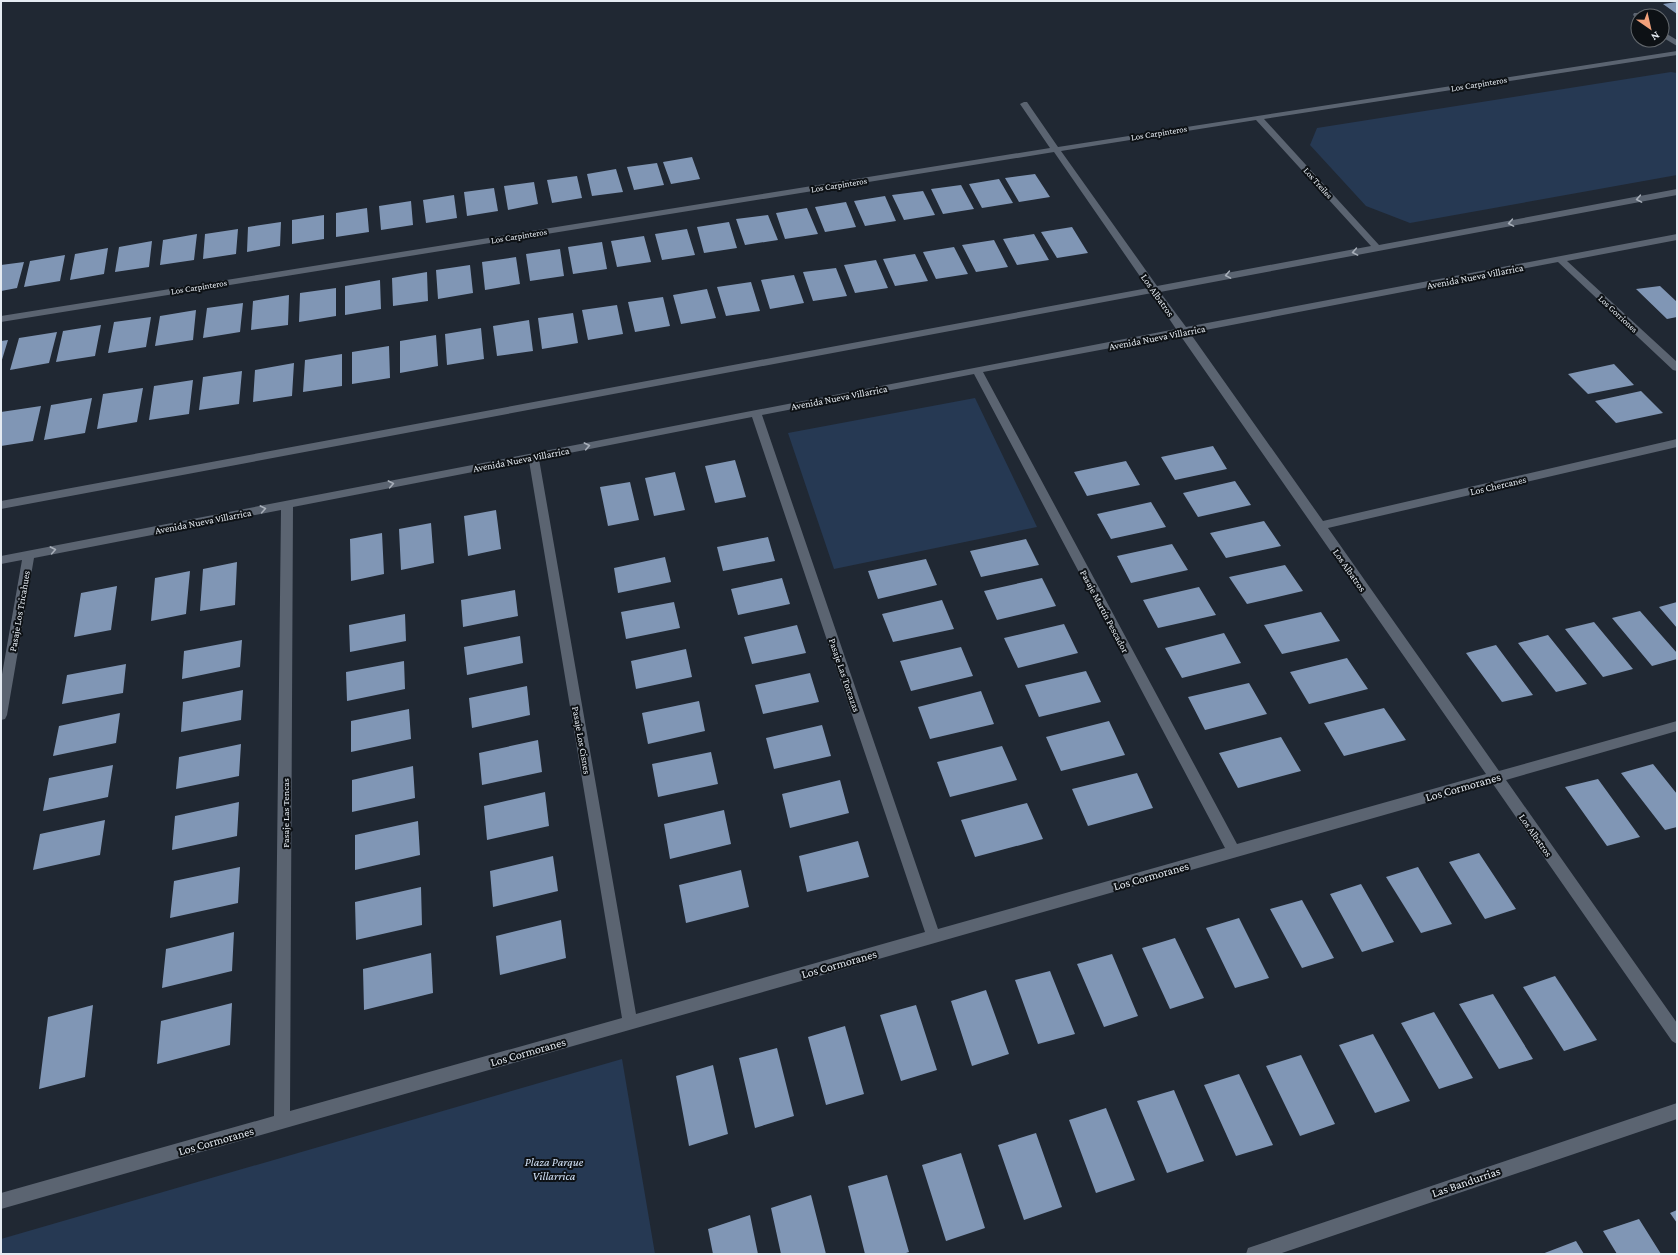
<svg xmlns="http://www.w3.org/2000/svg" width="1678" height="1255" font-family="'Crimson Pro',serif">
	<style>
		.green { fill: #263953 }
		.building { fill: #8096b5 }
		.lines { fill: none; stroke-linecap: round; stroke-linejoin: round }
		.minor { fill: #5b6471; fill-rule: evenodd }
		.oneway { stroke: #a7aeb8 }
		.labels { text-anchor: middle; stroke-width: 4; stroke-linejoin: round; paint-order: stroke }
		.far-street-label { font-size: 9px; fill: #e5ebf2; stroke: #0d1115 }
		.street-label { font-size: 10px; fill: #e5ebf2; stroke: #0d1115 }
		.near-street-label { font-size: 12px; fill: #e5ebf2; stroke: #0d1115 }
		.near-park-label { font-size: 12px; font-style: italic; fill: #d3e3f8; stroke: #0d1115 }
	</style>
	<rect width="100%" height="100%" fill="#202833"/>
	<path class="green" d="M1671,72L1677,73V175L1410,223L1366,206L1310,145L1317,128Z
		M975,398L1037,527L834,569L788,433Z
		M622,1059L655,1254H1V1239Z"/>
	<path class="building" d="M1677,2V14L1663,4Z
		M692,157L700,179L671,184L663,162Z
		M657,163L664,185L634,190L627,167Z
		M616,169L623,192L592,196L587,174Z
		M1035,174L1050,197L1019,202L1005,178Z
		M577,176L582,198L552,203L547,180Z
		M999,179L1013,203L982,208L969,184Z
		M534,182L538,204L508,210L504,186Z
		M961,185L974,209L943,214L931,189Z
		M494,188L498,211L467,216L464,192Z
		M923,191L935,215L904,220L892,195Z
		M454,195L457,218L426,223L423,200Z
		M885,196L896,221L865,226L854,201Z
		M411,201L413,225L381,230L379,206Z
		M846,202L856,227L825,232L815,207Z
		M367,208L369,232L336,237V213Z
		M807,208L818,234L785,239L776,213Z
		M324,215V239L292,244V220Z
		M768,215L778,240L745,245L736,219Z
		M281,222L280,246L247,252L248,227Z
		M729,222L737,248L704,253L697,227Z
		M1072,227L1088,253L1057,258L1041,232Z
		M238,229L236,254L203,259L205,234Z
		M687,229L695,255L662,260L655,234Z
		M197,234L194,260L160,265L163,240Z
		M1034,234L1049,260L1017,265L1003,239Z
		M644,236L651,262L617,267L611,241Z
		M994,240L1008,267L976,272L962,245Z
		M152,241L149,267L115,272L119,247Z
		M602,242L607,269L573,274L568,247Z
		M954,247L968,274L936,279L923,252Z
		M108,248L104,274L70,280L75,254Z
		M560,249L564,276L530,281L526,254Z
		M915,254L928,281L895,286L883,259Z
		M65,255L60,281L24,287L30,261Z
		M516,257L520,284L485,290L482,262Z
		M876,260L888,288L855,293L844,265Z
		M24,262L17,288L1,291V265Z
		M470,265L473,293L438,299L436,270Z
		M836,268L847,296L813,301L803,272Z
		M427,272L428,301L393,306L392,278Z
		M794,275L804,303L770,309L761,280Z
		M380,280L381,309L345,315V286Z
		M751,282L760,311L726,316L717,287Z
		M1660,286L1677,302V317L1667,319L1636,289Z
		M336,288V316L299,322L300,293Z
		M707,289L716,318L681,324L673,295Z
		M289,295L288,325L251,330L253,301Z
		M663,297L670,326L635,332L628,302Z
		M243,303L240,332L203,338L207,308Z
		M617,305L623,334L588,340L582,310Z
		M196,310L193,340L155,346L160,316Z
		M573,313L578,343L542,349L538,318Z
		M151,317L146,347L108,353L114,322Z
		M529,320L533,351L497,356L493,326Z
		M101,325L95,356L56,362L63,331Z
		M481,328L484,359L447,365L445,334Z
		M57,332L49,363L10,370L19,338Z
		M436,335L438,366L400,373V341Z
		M8,340L1,363V341Z
		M389,346L390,378L352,384V352Z
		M342,354V386L303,392L305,360Z
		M294,363L292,396L253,402L255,370Z
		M1614,364L1634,385L1588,394L1568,374Z
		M242,371L239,404L199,410L203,377Z
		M193,380L189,414L149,420L154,386Z
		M143,388L137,422L97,429L103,394Z
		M1641,391L1663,413L1616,423L1595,401Z
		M92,398L85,433L44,440L51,405Z
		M41,406L33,441L1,446V412Z
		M1213,446L1227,469L1175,480L1161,457Z
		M735,460L746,497L715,503L705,466Z
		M1126,461L1140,485L1087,496L1074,472Z
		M675,472L685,510L654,516L645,478Z
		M1235,481L1251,505L1198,517L1183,493Z
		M630,482L639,520L608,526L600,487Z
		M1151,502L1166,527L1111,539L1097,514Z
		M496,510L501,549L468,556L464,516Z
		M1264,521L1281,546L1226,558L1210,533Z
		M431,523L434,563L401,570L399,529Z
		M382,533L384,574L351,581L350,539Z
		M768,537L775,561L723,571L717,547Z
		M1026,539L1039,565L981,577L970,551Z
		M1172,544L1188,570L1131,583L1117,556Z
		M665,557L671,582L618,593L614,568Z
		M926,559L937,585L878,599L868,571Z
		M237,562L235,605L200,611L203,569Z
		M1285,565L1303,591L1247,604L1229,577Z
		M190,571L186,614L151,621L155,578Z
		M782,578L790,604L738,615L731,589Z
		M1042,578L1056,606L997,620L984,591Z
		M117,586L111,630L74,637L81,593Z
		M1199,587L1216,615L1158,628L1143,600Z
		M515,590L518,616L463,627L461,600Z
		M942,600L954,629L893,642L882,614Z
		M674,602L680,628L626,639L621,612Z
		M1677,602V628L1659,607Z
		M1640,611L1677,653V659L1652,666L1612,618Z
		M1321,612L1340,641L1282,654L1264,625Z
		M405,614L406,641L350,652L349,625Z
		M1594,622L1633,669L1603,677L1565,629Z
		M1064,624L1078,653L1018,668L1004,638Z
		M797,625L806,653L752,664L744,637Z
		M1224,633L1241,663L1182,678L1165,648Z
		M1548,635L1587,684L1556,692L1518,643Z
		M520,636L523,663L467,675L464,647Z
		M242,640L240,667L182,679L184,651Z
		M1496,645L1533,695L1502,702L1466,653Z
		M961,647L973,676L911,691L900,661Z
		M686,649L692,677L636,689L631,661Z
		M1347,658L1368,689L1309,704L1290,672Z
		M404,661L405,689L347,701L346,672Z
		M126,664L123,693L62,704L67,675Z
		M1086,671L1101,702L1039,717L1025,685Z
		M810,673L819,702L763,714L755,685Z
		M1249,683L1267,714L1205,730L1188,697Z
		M527,686L530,715L472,728L469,698Z
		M243,690L241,720L181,732L183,702Z
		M981,691L994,724L930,739L918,707Z
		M699,701L705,731L648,744L642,713Z
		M1384,708L1406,740L1344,756L1324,723Z
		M409,709L411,739L351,752V721Z
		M120,713L116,743L53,756L59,726Z
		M1109,721L1125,755L1061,771L1046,737Z
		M822,725L831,756L774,769L766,738Z
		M1281,737L1301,771L1238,788L1219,753Z
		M538,740L542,772L482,785L479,753Z
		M241,744L239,776L176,789L179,757Z
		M1002,746L1017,780L950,797L937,762Z
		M711,752L718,784L658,797L652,764Z
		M1653,764L1677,794V827L1665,830L1621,773Z
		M113,765L108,797L43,811L49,778Z
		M413,766L415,798L352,812V780Z
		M1137,773L1153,808L1088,826L1072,789Z
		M1598,779L1640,837L1607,846L1565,787Z
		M840,780L849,813L790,828L782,794Z
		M545,792L549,826L487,840L484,806Z
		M239,802L237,836L172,850L175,816Z
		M1027,803L1043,839L975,857L961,820Z
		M724,810L731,844L670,859L664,824Z
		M105,820L100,855L33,870L40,834Z
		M418,821L420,855L355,870V835Z
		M858,841L869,877L807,892L799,856Z
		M1479,853L1516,909L1485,919L1449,862Z
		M553,856L558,891L493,907L490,871Z
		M240,867L238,903L170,918L174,881Z
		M1418,867L1452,924L1421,933L1386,877Z
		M741,870L749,907L686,923L679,885Z
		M1361,884L1394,942L1362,952L1330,894Z
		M421,887L422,925L356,940L355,902Z
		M1302,900L1334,958L1302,968L1270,909Z
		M1239,918L1269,978L1235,988L1206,928Z
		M561,920L566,958L500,975L496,936Z
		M234,932L232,971L162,988L166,949Z
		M1175,938L1204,998L1170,1009L1142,948Z
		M431,953L433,993L364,1010L363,969Z
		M1112,954L1138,1016L1104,1027L1077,964Z
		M1050,971L1075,1034L1038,1044L1015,980Z
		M1555,976L1597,1040L1564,1051L1523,987Z
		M986,990L1009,1054L972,1066L951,1001Z
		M1493,994L1533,1059L1499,1069L1459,1004Z
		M232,1003L230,1045L157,1064L161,1021Z
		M93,1005L85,1077L39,1089L48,1017Z
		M916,1005L937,1070L901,1081L880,1015Z
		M1434,1012L1473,1078L1439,1089L1401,1023Z
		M845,1026L864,1094L826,1105L808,1037Z
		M1373,1034L1410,1101L1375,1113L1339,1045Z
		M777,1048L794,1116L755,1128L739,1058Z
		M1301,1055L1335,1124L1300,1136L1266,1066Z
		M713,1065L728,1134L689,1146L676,1076Z
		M1239,1074L1273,1145L1236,1156L1204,1085Z
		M1174,1090L1204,1161L1167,1173L1137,1101Z
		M1106,1108L1135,1180L1096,1193L1069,1120Z
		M1036,1133L1062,1207L1024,1220L998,1145Z
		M961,1153L985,1228L946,1241L922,1165Z
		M887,1175L909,1252L903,1254H865L848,1186Z
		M811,1195L826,1254H781L771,1208Z
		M1677,1210V1223L1670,1213Z
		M750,1215L758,1254H713L708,1229Z
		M1639,1219L1661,1254H1617L1603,1231Z
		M1576,1241L1584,1254H1542Z"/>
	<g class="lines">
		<path class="minor" d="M1634,13H1640L1643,16L1636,18L1633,15Z
			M1662,31L1677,40V46L1662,37Z
			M1677,51V55L1264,119L1379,245L1677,189V195L1160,292L1186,327L1677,234V240L1567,261L1677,362V371L1673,370L1558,262L1190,333L1323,521L1677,439V447L1328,528L1499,771L1677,721V731L1506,780L1677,1023V1044L1672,1041L1493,784L1,1209V1193L274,1116L281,510L34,558L7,715L5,719L1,720V680L22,560L1,564V556L1176,329L1152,293L1,509V501L1148,288L1054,152L1,322V316L1050,148L1020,104L1024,102H1027L1058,147ZM1256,120L1371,246L1157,286L1061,151ZM1180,335L1486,774L1237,844L983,372ZM974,374L1225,848L938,929L762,415ZM752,417L925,932L636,1014L539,459ZM529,461L622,1018L290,1111L293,507Z
			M1677,1103V1119L1279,1254H1246L1248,1248L1254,1246Z"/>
	</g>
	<defs><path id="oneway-chevron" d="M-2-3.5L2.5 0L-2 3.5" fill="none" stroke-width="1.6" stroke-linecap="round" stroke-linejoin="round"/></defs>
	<g class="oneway">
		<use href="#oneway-chevron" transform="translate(1639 199) rotate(170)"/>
		<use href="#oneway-chevron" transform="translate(1511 223) rotate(170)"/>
		<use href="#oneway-chevron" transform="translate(1355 252) rotate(170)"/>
		<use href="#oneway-chevron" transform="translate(1228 275) rotate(170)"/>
		<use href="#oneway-chevron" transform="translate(587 446) rotate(-11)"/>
		<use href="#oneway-chevron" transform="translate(391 484) rotate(-11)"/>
		<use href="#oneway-chevron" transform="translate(263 509) rotate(-11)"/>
		<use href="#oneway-chevron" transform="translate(53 550) rotate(-11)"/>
	</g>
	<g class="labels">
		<g class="far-street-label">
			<text transform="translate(1479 84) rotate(-9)" y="3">Los Carpinteros</text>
			<text transform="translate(1159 133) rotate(-9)" y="3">Los Carpinteros</text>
			<text transform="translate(1318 183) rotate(48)" y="3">Los Treiles</text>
			<text transform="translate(839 185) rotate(-9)" y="3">Los Carpinteros</text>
			<text transform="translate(519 236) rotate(-9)" y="3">Los Carpinteros</text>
			<text transform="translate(199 287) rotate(-9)" y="3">Los Carpinteros</text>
			<text transform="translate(1618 314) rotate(43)" y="3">Los Gorriones</text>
		</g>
		<g class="street-label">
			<text transform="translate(1475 276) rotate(-11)" y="4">Avenida Nueva Villarrica</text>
			<text transform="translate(1158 295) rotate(55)" y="4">Los Albatros</text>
			<text transform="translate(1157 337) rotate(-11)" y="4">Avenida Nueva Villarrica</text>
			<text transform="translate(839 397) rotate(-11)" y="4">Avenida Nueva Villarrica</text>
			<text transform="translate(521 459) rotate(-11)" y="4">Avenida Nueva Villarrica</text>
			<text transform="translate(1498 485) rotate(-13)" y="4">Los Chercanes</text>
			<text transform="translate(203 521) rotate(-11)" y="4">Avenida Nueva Villarrica</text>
			<text transform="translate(1350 570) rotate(55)" y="4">Los Albatros</text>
			<text transform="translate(19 611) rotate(-80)" y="4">Pasaje Los Tricahues</text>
			<text transform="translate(1105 611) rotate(62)" y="4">Pasaje Martín Pescador</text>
			<text transform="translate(845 675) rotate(71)" y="4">Pasaje Las Torcazas</text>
			<text transform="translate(582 740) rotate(80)" y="4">Pasaje Los Cisnes</text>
			<text transform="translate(285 813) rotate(-90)" y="4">Pasaje Las Tencas</text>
			<text transform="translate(1536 835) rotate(55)" y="4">Los Albatros</text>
		</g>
		<g class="near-street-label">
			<text transform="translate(1463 787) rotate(-16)" y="4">Los Cormoranes</text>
			<text transform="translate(1151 876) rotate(-16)" y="4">Los Cormoranes</text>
			<text transform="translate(839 964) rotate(-16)" y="4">Los Cormoranes</text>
			<text transform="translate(528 1052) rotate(-16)" y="4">Los Cormoranes</text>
			<text transform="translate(216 1141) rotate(-16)" y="4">Los Cormoranes</text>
			<text transform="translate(1466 1182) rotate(-19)" y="4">Las Bandurrias</text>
		</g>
		<g class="near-park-label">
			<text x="554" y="1166">Plaza Parque<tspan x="554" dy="14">Villarrica</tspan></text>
		</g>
	</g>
	<rect width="1678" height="1255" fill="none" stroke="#e5ebf2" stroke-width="4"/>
	<g transform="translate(1650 28) rotate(146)"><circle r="19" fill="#0d1115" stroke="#63686d"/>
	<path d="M0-3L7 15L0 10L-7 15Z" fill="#f1a17b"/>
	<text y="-6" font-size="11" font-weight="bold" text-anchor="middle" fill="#e5ebf2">N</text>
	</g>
</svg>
